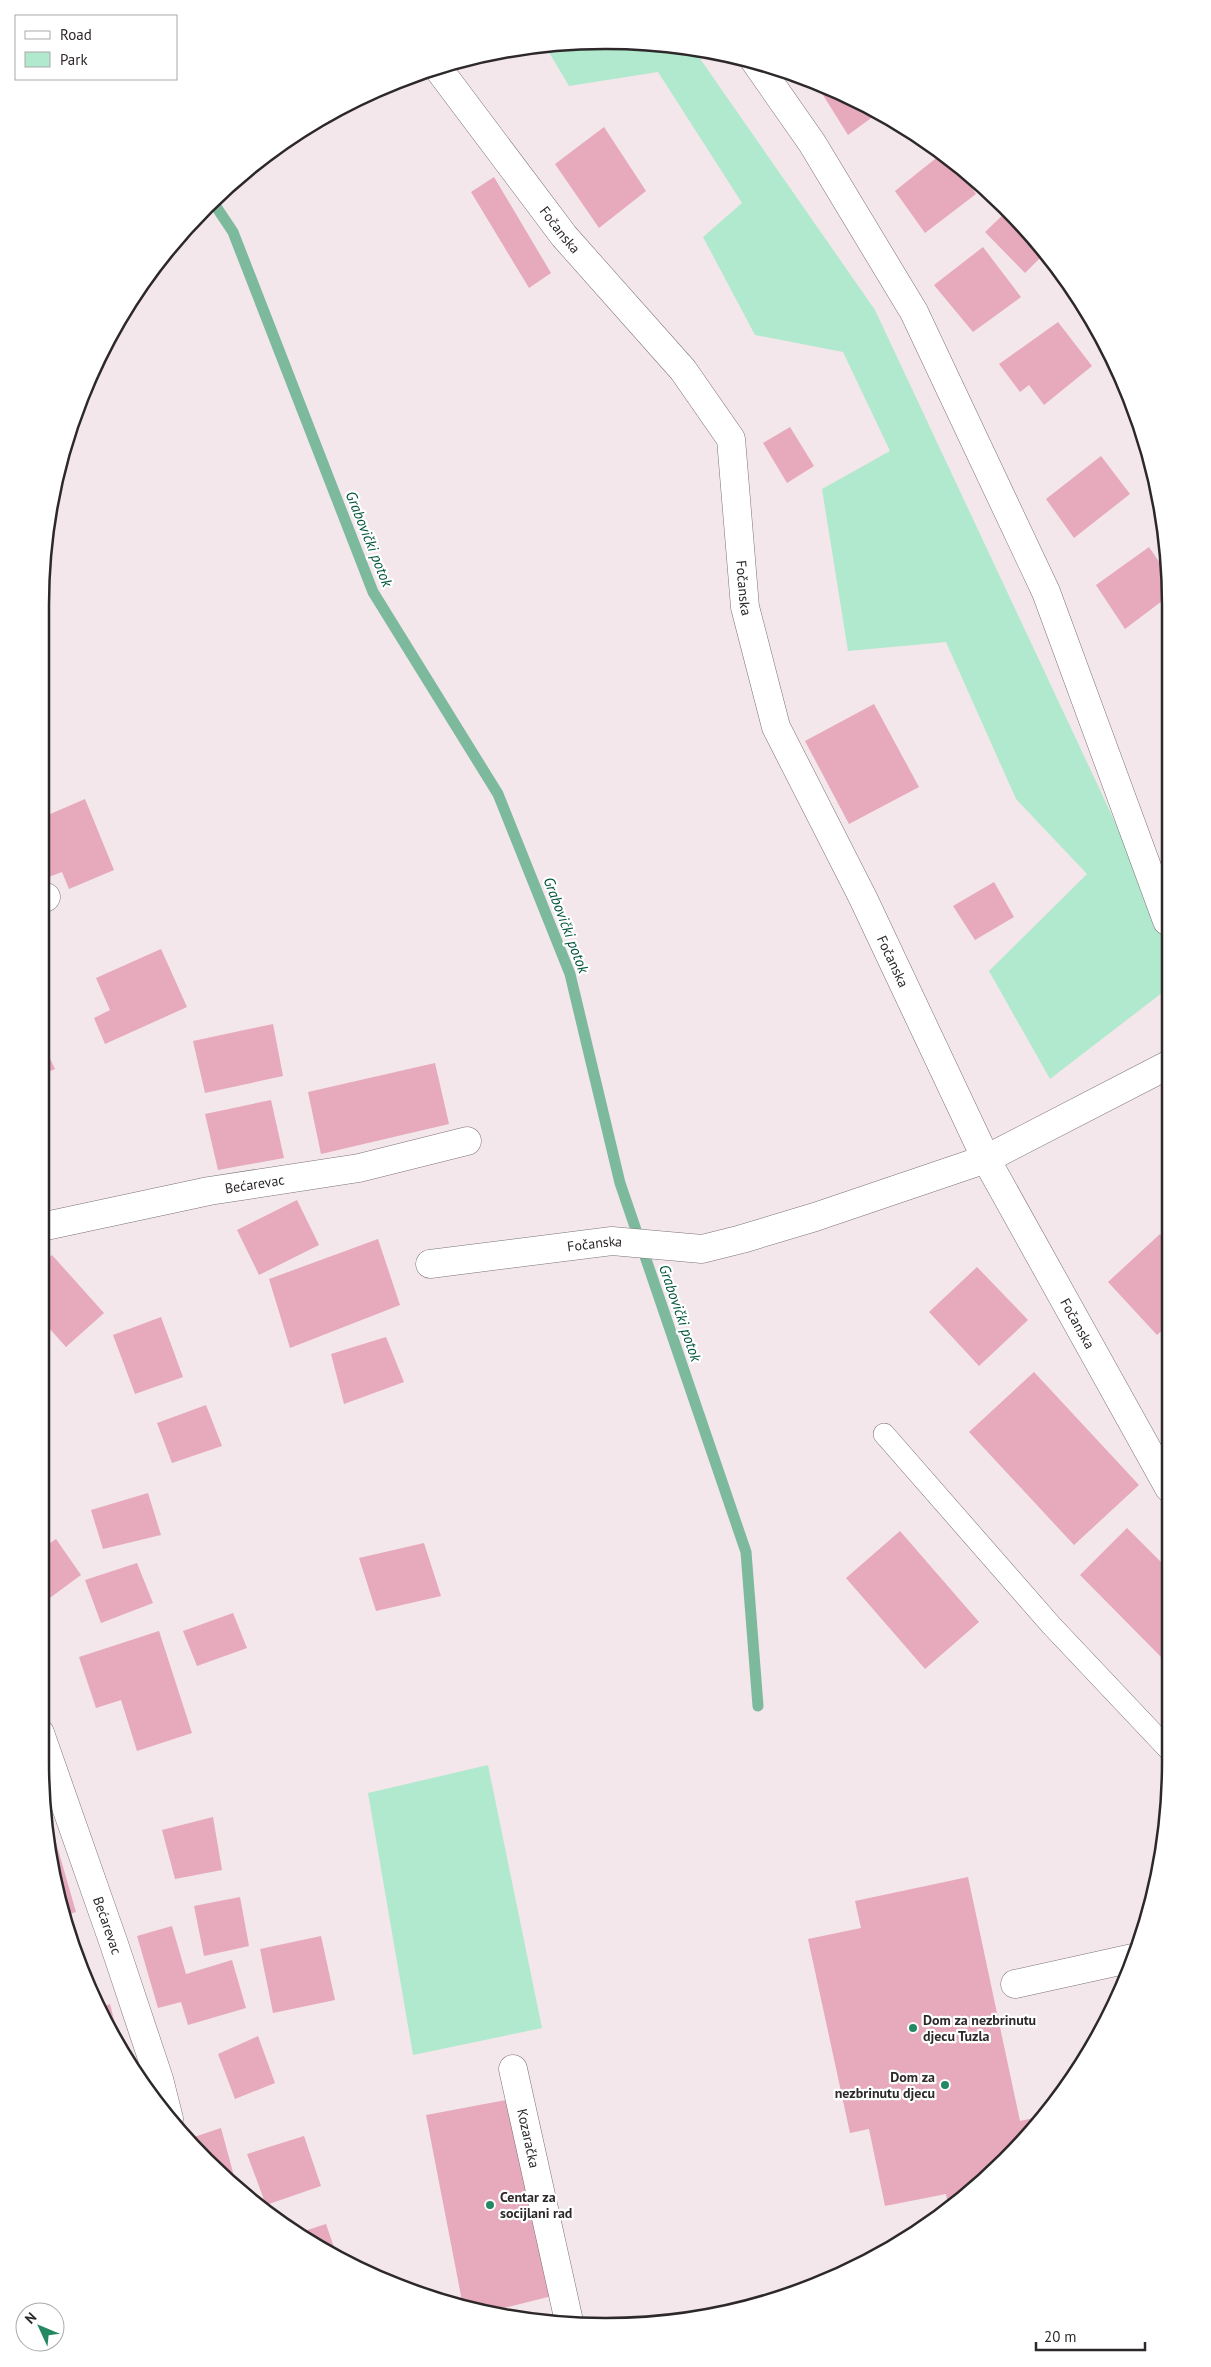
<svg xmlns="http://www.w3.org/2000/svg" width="1211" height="2367" font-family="'PT Sans',sans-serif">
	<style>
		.green { fill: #b1e9ce }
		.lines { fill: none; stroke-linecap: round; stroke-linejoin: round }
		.stream { stroke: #7dba9d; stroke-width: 11 }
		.building { fill: #e7a9bc }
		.lane-casing { stroke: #7d7275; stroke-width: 22 }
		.street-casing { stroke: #7d7275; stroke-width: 29 }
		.lane { stroke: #fff; stroke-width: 21 }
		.street { stroke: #fff; stroke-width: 28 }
		.poi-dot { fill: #248863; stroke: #fff; stroke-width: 2 }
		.labels { text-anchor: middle; stroke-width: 4.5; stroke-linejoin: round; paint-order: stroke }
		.street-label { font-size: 14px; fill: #2d2829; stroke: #fff }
		.poi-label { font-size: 14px; font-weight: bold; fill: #2d2829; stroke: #fff; text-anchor: start }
		.water-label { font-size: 15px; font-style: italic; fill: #02563b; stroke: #fff }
		.rim { fill: none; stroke: #2d2829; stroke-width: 2.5 }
	</style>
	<rect width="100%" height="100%" fill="#f3e7eb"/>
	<path class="green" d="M642,41L694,50L875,310L1167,933V989L1050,1079L989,971L1087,874L1016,799L946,642L848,651L822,489L890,451L843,352L755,335L703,237L742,203L658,72L569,86L544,44Z
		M488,1765L542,2028L413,2055L368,1793Z"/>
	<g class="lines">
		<path class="stream" d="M213,202L233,232L373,592L498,794L570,974L620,1183L746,1552L758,1706"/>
	</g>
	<path class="building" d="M783,71L793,75L800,77L792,83Z
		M821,85L855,98L878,113L848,135L818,87Z
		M604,127L646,191L599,228L555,164Z
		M940,155L956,165L976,194L925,233L895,191Z
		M494,177L551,273L529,288L471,192Z
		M1007,211L1046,252L1025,273L985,232Z
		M983,247L1021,297L973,332L934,285Z
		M1058,322L1092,366L1044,405L1029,385L1020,392L999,364Z
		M790,427L814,466L787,483L763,443Z
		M1101,456L1130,494L1074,538L1046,499Z
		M1149,547L1166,572V598L1125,629L1096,585Z
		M874,704L919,787L849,824L805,741Z
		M85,799L114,870L69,889L62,872L41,880V818Z
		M994,882L1014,917L975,940L953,906Z
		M161,949L187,1007L105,1044L94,1018L110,1010L96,978Z
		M273,1024L283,1076L205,1093L193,1041Z
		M41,1040L55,1069L41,1075Z
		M435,1063L449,1124L321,1154L308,1092Z
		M271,1100L284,1158L218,1170L205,1114Z
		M297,1200L319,1245L259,1275L237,1230Z
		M1160,1234L1168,1243V1325L1157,1335L1108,1282Z
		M378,1239L400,1305L290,1348L269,1279Z
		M52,1255L104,1313L66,1347L40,1318V1266Z
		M977,1267L1028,1320L979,1366L929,1312Z
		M161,1317L183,1377L135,1394L113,1335Z
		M386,1337L404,1382L344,1404L331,1354Z
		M1034,1372L1139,1485L1074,1545L969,1432Z
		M206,1405L222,1446L172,1463L157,1423Z
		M148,1493L161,1535L103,1549L91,1510Z
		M1127,1528L1169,1570V1654L1164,1660L1080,1575Z
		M900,1531L979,1622L925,1669L846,1578Z
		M56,1539L81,1575L43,1603L40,1599V1550Z
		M424,1543L441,1596L376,1611L359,1558Z
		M137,1563L153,1603L101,1623L85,1580Z
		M233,1613L247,1648L197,1666L183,1631Z
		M159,1631L192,1733L137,1751L121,1700L96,1708L79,1657Z
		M213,1817L222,1870L175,1879L162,1830Z
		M55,1839L76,1912L63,1916L51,1872L48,1841Z
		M968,1877L1020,2121L1042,2116L1006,2161L949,2211L946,2194L885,2206L869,2129L850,2133L808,1939L861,1928L855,1901Z
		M240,1897L249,1946L204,1956L194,1906Z
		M172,1926L186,1974L232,1960L246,2008L188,2025L181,2002L158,2008L137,1936Z
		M73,1928L91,1978L87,1980L70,1944L67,1930Z
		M321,1936L335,2000L273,2013L260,1949Z
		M110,2004L123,2055L99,2008Z
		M258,2036L275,2083L235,2099L218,2054Z
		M512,2099L556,2295L484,2313L463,2306L426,2115Z
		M221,2128L234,2176L225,2178L188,2139Z
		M304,2136L321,2186L266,2205L247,2154Z
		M326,2224L338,2259L323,2251L298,2233Z"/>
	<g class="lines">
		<g class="lane-casing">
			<path id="lane" d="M884,1434L1051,1625L1170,1751"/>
		</g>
		<g class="street-casing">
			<g id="street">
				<path d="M754,60L812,143L914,312L1046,592L1167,921"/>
				<path id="s1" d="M437,67L564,236L683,370L731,439L745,607L776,727L863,898L986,1159L1168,1065"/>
				<path d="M41,900L46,897"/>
				<path id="s2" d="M41,1227L209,1191L359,1168L467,1141"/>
				<path id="s3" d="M430,1264L612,1241L702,1249L742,1239L815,1217L986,1159L1169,1488"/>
				<path id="s4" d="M40,1733L114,1944L159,2079L169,2119"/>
				<path d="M1015,1984L1133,1958"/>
				<path id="s5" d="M513,2069L570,2326"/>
			</g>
		</g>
		<use href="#lane" class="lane"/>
		<use href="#street" class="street"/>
	</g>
	<g class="poi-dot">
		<circle cx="913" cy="2028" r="5"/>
		<circle cx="945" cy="2085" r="5"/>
		<circle cx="490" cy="2205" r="5"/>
	</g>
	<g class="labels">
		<g class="street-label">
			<text dy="5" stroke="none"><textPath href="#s1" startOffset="204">Fočanska</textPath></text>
			<text dy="5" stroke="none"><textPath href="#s1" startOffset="624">Fočanska</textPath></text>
			<text dy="5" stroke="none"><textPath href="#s1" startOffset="1029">Fočanska</textPath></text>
			<text dy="5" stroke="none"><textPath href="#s2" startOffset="218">Bećarevac</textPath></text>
			<text dy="5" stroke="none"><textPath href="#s3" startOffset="166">Fočanska</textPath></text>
			<text dy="5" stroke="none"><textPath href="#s3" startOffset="760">Fočanska</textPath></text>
			<text dy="5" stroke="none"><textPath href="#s4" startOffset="204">Bećarevac</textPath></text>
			<text dy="5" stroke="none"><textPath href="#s5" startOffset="71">Kozaračka</textPath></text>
		</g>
		<g class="poi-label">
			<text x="923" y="2025">Dom za nezbrinutu<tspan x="923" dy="16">djecu Tuzla</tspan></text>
			<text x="935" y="2082" text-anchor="end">Dom za<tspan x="935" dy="16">nezbrinutu djecu</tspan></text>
			<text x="500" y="2202">Centar za<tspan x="500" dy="16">socijlani rad</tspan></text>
		</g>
		<g class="water-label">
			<text transform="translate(369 539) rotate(68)" y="5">Grabovički potok</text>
			<text transform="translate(566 925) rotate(69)" y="5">Grabovički potok</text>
			<text transform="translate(680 1313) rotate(71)" y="5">Grabovički potok</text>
		</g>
	</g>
	<path d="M0 0H1211V2367H0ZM605 49H606A556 556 0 0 1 1162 605V1762A556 556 0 0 1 606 2318H605A556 556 0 0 1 49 1762V605A556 556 0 0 1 605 49Z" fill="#fff" fill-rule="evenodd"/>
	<path class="rim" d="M605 49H606A556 556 0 0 1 1162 605V1762A556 556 0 0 1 606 2318H605A556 556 0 0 1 49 1762V605A556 556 0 0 1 605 49Z"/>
	<rect x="15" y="15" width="162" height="65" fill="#ffffff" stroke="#aba9a9"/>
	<rect x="25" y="31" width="25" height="8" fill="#ffffff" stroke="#aba9a9"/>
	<text x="60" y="40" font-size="15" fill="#2d2829">Road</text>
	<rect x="25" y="52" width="25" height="15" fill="#b1e9ce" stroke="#aba9a9"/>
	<text x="60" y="65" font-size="15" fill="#2d2829">Park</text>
	<g transform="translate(40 2327) rotate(314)"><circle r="24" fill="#ffffff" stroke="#aba9a9"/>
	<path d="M0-4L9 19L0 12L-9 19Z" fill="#248863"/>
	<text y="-8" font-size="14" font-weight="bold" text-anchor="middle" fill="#2d2829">N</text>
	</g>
	<path d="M1036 2342v8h109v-8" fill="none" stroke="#2d2829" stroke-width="2.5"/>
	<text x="1044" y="2342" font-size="15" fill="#2d2829" stroke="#ffffff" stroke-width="4" paint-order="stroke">20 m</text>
</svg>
